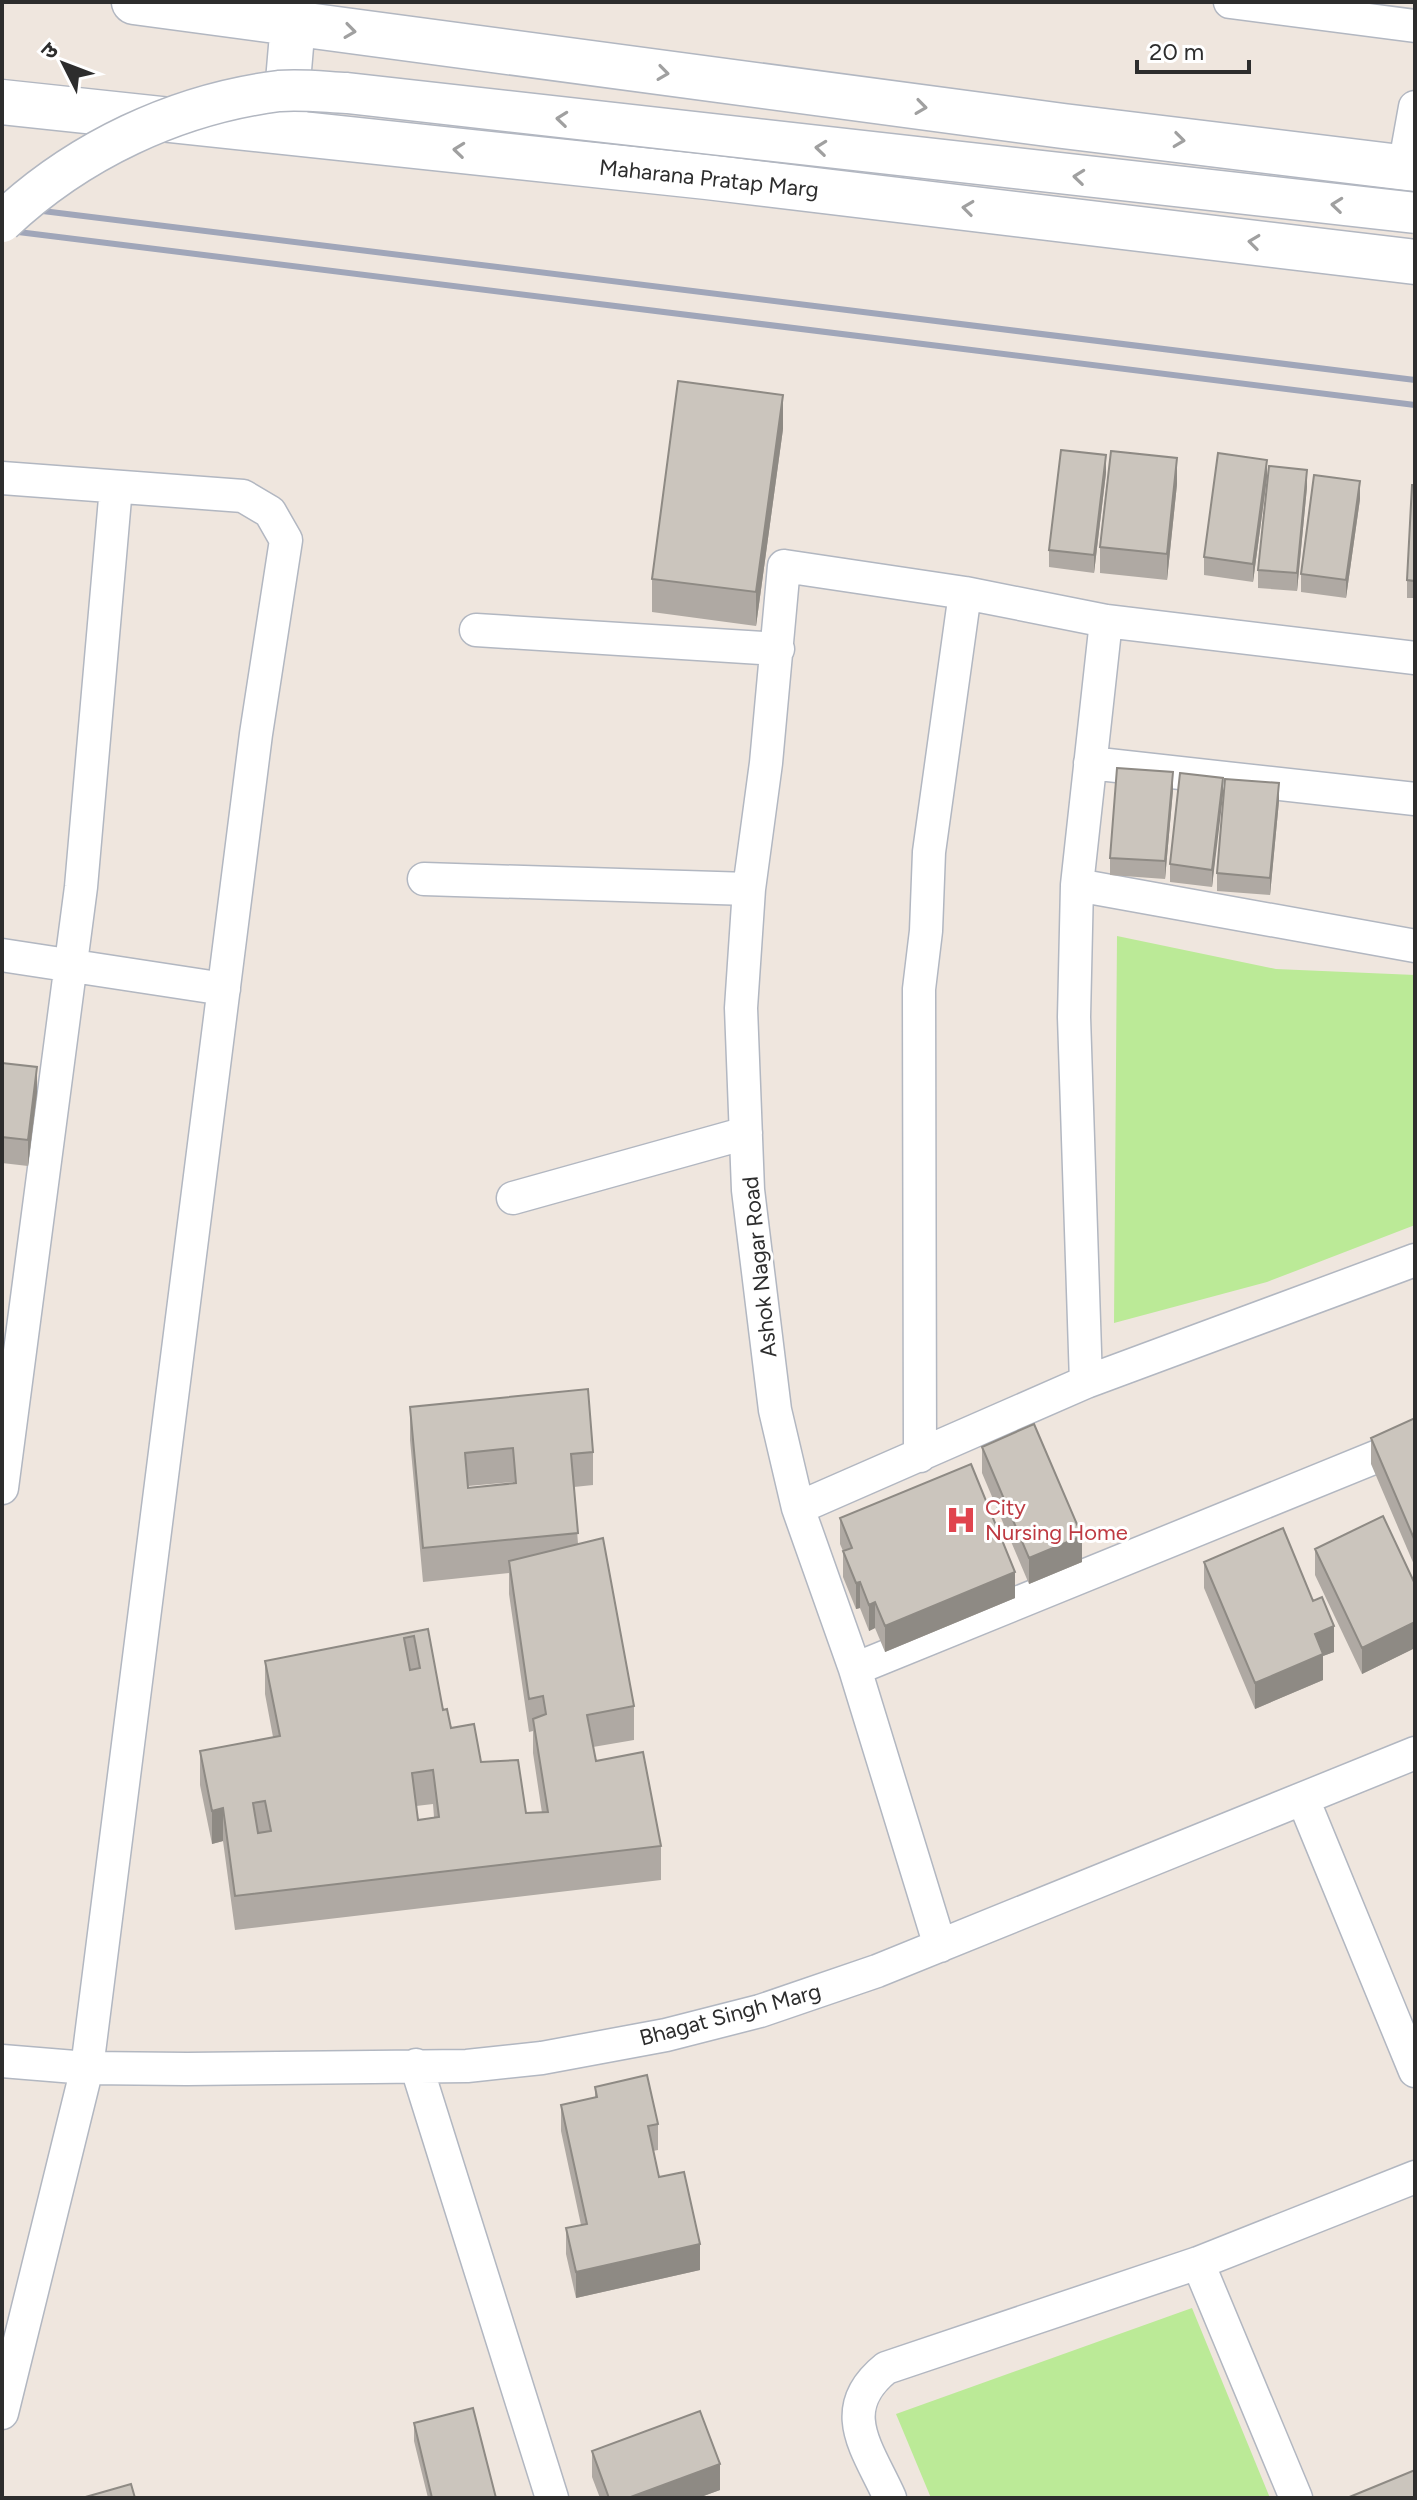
<svg xmlns="http://www.w3.org/2000/svg" width="1417" height="2500" font-family="Figtree,'Noto Sans Devanagari',sans-serif">
	<style>
		.green { fill: #bbea97 }
		.lines { fill: none; stroke-linecap: round; stroke-linejoin: round }
		.minor-casing { stroke: #b2b7c1; stroke-width: 35 }
		.secondary-casing { stroke: #b2b7c1; stroke-width: 47 }
		.minor { stroke: #fff; stroke-width: 32 }
		.secondary { stroke: #fff; stroke-width: 44 }
		.rail { stroke: #a0a6b9; stroke-width: 6 }
		.tertiary-bridge-casing { stroke: #b2b7c1; stroke-width: 43; stroke-linecap: butt }
		.tertiary-bridge { stroke: #fff; stroke-width: 40 }
		.wall { fill: #afa9a3; fill-rule: evenodd }
		.shaded-wall { fill: #8e8a84 }
		.building { fill: #cbc5bd; stroke: #8e8a84; stroke-width: 2; fill-rule: evenodd }
		.oneway { stroke: #a0a0a0 }
		.labels { text-anchor: middle; stroke-width: 6; stroke-linejoin: round; paint-order: stroke }
		.street-label { font-size: 22px; fill: #2d2d2d; stroke: #fff }
		.health-label { font-size: 22px; fill: #be3a42; stroke: #fff; text-anchor: start }
	</style>
	<rect width="100%" height="100%" fill="#efe6de"/>
	<path class="green" d="M1117,936L1276,969L1415,975V1225L1267,1282L1114,1323Z
		M1192,2308L1270,2498H931L896,2414Z"/>
	<g class="lines">
		<g class="minor-casing">
			<path id="minor" d="M1230,2L1415,26
				M1404,168L1415,107
				M2,478L243,496L270,512L286,540L256,734L87,2068L2,2413
				M476,630L778,649
				M1090,763L1415,799
				M424,879L749,889
				M1077,885L1415,946
				M2,955L224,989
				M513,1198L746,1133
				M1086,1382L1074,1017L1077,885L1106,621
				M920,1456L919,989L926,931L929,852L965,593
				M2,1488L81,887L116,487
				M798,1508L1086,1382L1415,1260
				M855,1669L1415,1441
				M1303,1799L1415,2071
				M940,1946L855,1669L798,1508L775,1410L748,1190L741,1008L749,889L766,763L784,566L965,593L1106,621L1415,658
				M2,2061L87,2068L187,2069L467,2066L542,2058L666,2035L760,2011L877,1971L1415,1753
				M416,2065L552,2498
				M1198,2263L1296,2498
				M890,2498C868,2449 834,2410 886,2368L1198,2263L1415,2177"/>
		</g>
		<g class="secondary-casing">
			<path id="secondary" d="M134,2L1063,126L1415,169
				M2,102L707,177L1415,262
				M284,128L293,23"/>
		</g>
		<use href="#minor" class="minor"/>
		<use href="#secondary" class="secondary"/>
		<path class="rail" d="M2,206L1415,380
			M2,230L1415,405"/>
		<g class="tertiary-bridge-casing">
			<path id="tertiary-bridge" d="M2,222C77,151 176,104 279,91C301,89 325,92 347,93L1415,213"/>
		</g>
		<use href="#tertiary-bridge" class="tertiary-bridge"/>
	</g>
	<path class="wall" d="M783,429L756,626L652,612V579Z
		M1106,473L1094,573L1049,567V550Z
		M1267,478L1253,582L1204,575V557Z
		M1177,484L1167,580L1100,573V547Z
		M1415,485V598H1407V580Z
		M1307,487L1297,591L1258,588V570Z
		M1360,499L1346,598L1301,592V574Z
		M1223,778L1212,887L1170,882V864Z
		M1173,790L1165,879L1110,875V858Z
		M1279,801L1270,895L1217,891V873Z
		M2,1063L37,1093L28,1166L2,1163Z
		M410,1407L593,1452V1485L574,1487L578,1544L634,1706V1740L593,1747L596,1761L661,1846V1880L235,1930L223,1841L212,1844L200,1785V1751L273,1737L265,1694V1661L428,1629L443,1710L451,1728L526,1813H542L533,1753V1731L529,1732L509,1594V1573L423,1582L410,1440ZM513,1482V1483L468,1488V1486ZM433,1804L434,1817L418,1820L416,1806Z
		M1415,1418V1567L1371,1464V1438Z
		M982,1447L1082,1562L1029,1584L982,1473Z
		M840,1518L1015,1598L885,1652L875,1628L869,1631L860,1608L856,1609L843,1577V1551L840,1544Z
		M1315,1549L1415,1584V1648L1362,1674L1315,1575Z
		M1204,1562L1313,1601L1334,1652L1323,1656V1680L1255,1709L1204,1588Z
		M595,2087L658,2124V2150L653,2151L659,2177L700,2270L576,2298L566,2254V2228L581,2225L561,2131V2105L595,2098Z
		M414,2423L496,2498H428L414,2441Z
		M592,2451L720,2490L698,2498H600L592,2477Z"/>
	<path class="shaded-wall" d="M783,395V429L756,626V592Z
		M1106,455V473L1094,573V555Z
		M1177,458V484L1167,580V554Z
		M1267,460V478L1253,582V564Z
		M1307,470V487L1297,591V573Z
		M1360,481V499L1346,598V580Z
		M1173,772V790L1165,879V861Z
		M1223,778V796L1212,887V870Z
		M1279,783V801L1270,895V878Z
		M37,1067V1093L28,1166V1140Z
		M1082,1536V1562L1029,1584V1558Z
		M1015,1572V1598L885,1652V1626Z
		M860,1582V1608L856,1609V1583Z
		M875,1602V1628L869,1631V1605Z
		M1415,1622V1648L1362,1674V1648Z
		M1334,1626V1652L1323,1656V1680L1255,1709V1683L1315,1634Z
		M223,1808V1841L212,1844V1811Z
		M700,2244V2270L576,2298V2272Z
		M720,2464V2490L698,2498H628Z"/>
	<path class="building" d="M678,381L783,395L756,592L652,579Z
		M1061,450L1106,455L1094,555L1049,550Z
		M1111,451L1177,458L1167,554L1100,547Z
		M1218,453L1267,460L1253,564L1204,557Z
		M1269,466L1307,470L1297,573L1258,570Z
		M1314,475L1360,481L1346,580L1301,574Z
		M1412,485H1415V581L1407,580Z
		M1117,768L1173,772L1165,861L1110,858Z
		M1180,773L1223,778L1212,870L1170,864Z
		M1225,779L1279,783L1270,878L1217,873Z
		M2,1063L37,1067L28,1140L2,1137Z
		M588,1389L593,1452L571,1454L578,1533L423,1548L410,1407ZM513,1448L516,1483L468,1488L465,1453Z
		M1415,1418V1541L1371,1438Z
		M1034,1424L1082,1536L1029,1558L982,1447Z
		M971,1464L1015,1572L885,1626L875,1602L869,1605L860,1582L856,1583L843,1551L852,1548L840,1518Z
		M1383,1516L1415,1584V1622L1362,1648L1315,1549Z
		M1283,1528L1313,1601L1322,1597L1334,1626L1315,1634L1323,1654L1255,1683L1204,1562Z
		M603,1538L634,1706L587,1715L596,1761L643,1752L661,1846L235,1896L223,1808L212,1811L200,1751L280,1736L265,1661L428,1629L443,1710L447,1709L451,1728L474,1724L481,1762L518,1760L526,1813L548,1812L533,1719L546,1714L543,1696L529,1699L509,1561ZM414,1636L420,1668L410,1670L404,1638ZM433,1770L439,1817L418,1820L412,1773ZM265,1801L271,1831L258,1833L253,1803Z
		M647,2075L658,2124L648,2126L659,2177L684,2172L700,2244L576,2272L566,2228L587,2224L561,2105L597,2097L595,2087Z
		M473,2408L496,2498H432L414,2423Z
		M700,2411L720,2464L628,2498H609L592,2451Z
		M1415,2470V2498H1347Z
		M131,2484L135,2498H82Z"/>
	<defs><path id="oneway-chevron" d="M-2-3.5L2.5 0L-2 3.5" fill="none" stroke-width="1.6" stroke-linecap="round" stroke-linejoin="round" transform="scale(2)"/></defs>
	<g class="oneway">
		<use href="#oneway-chevron" transform="translate(350 31) rotate(8)"/>
		<use href="#oneway-chevron" transform="translate(663 73) rotate(8)"/>
		<use href="#oneway-chevron" transform="translate(921 107) rotate(8)"/>
		<use href="#oneway-chevron" transform="translate(562 119) rotate(-174)"/>
		<use href="#oneway-chevron" transform="translate(1179 140) rotate(7)"/>
		<use href="#oneway-chevron" transform="translate(821 148) rotate(-174)"/>
		<use href="#oneway-chevron" transform="translate(459 150) rotate(-174)"/>
		<use href="#oneway-chevron" transform="translate(1079 177) rotate(-174)"/>
		<use href="#oneway-chevron" transform="translate(1337 205) rotate(-174)"/>
		<use href="#oneway-chevron" transform="translate(968 208) rotate(-173)"/>
		<use href="#oneway-chevron" transform="translate(1254 242) rotate(-173)"/>
	</g>
	<defs>
		<g id="hospital-bare" transform="scale(2.4)"><path d="M-5-5h3v3.5h4V-5h3V5h-3V1.5h-4V5h-3Z" fill="#e0444e" stroke="#fff" stroke-width="2.5" paint-order="stroke"/></g>
	</defs>
	<g fill-rule="evenodd">
		<use href="#hospital-bare" x="961" y="1520"/>
	</g>
	<g class="labels">
		<g class="street-label">
			<text transform="translate(709 178) rotate(6)" y="8">Maharana Pratap Marg</text>
			<text transform="translate(759 1267) rotate(-96)" y="8">Ashok Nagar Road</text>
			<text transform="translate(730 2014) rotate(-15)" y="8">Bhagat Singh Marg</text>
		</g>
		<g class="health-label">
			<text x="985" y="1515">City<tspan x="985" dy="25">Nursing Home</tspan></text>
		</g>
	</g>
	<rect width="1417" height="2500" fill="none" stroke="#2d2d2d" stroke-width="8"/>
	<g transform="translate(64 64) rotate(312)" stroke="#ffffff" stroke-width="6" paint-order="stroke">
	<path d="M0-6L14 30L0 20L-14 30Z" fill="#2d2d2d"/>
	<text y="-12" font-size="22" font-weight="bold" text-anchor="middle" fill="#2d2d2d">उ</text>
	</g>
	<path d="M1137 60v12h112v-12" fill="none" stroke="#2d2d2d" stroke-width="4"/>
	<text x="1149" y="60" font-size="24" fill="#2d2d2d" stroke="#ffffff" stroke-width="6" paint-order="stroke">20 m</text>
</svg>
